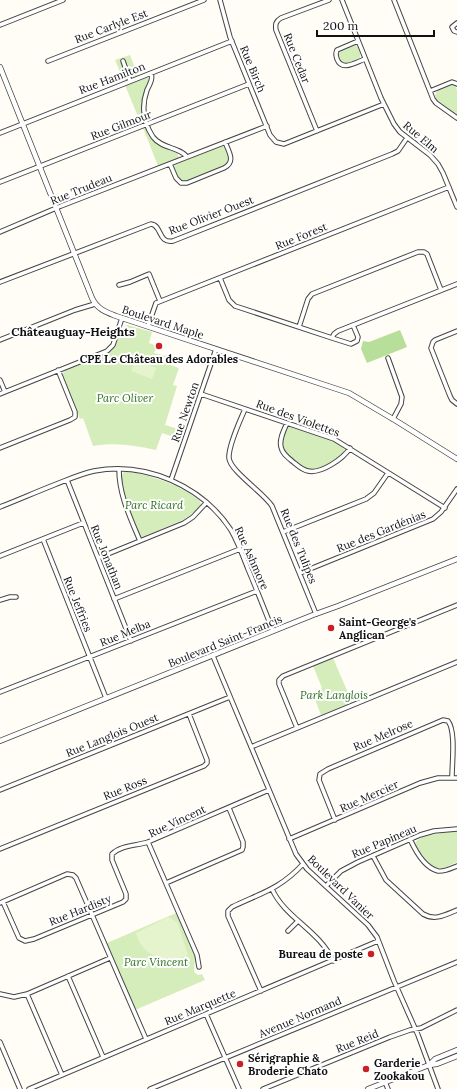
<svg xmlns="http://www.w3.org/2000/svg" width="457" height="1089" font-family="Lora,serif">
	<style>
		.green { fill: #d5edbb }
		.forest { fill: #b8df99 }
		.pitch { fill: #e6f4cd }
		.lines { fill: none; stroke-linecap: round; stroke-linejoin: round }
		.minor-casing { stroke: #444; stroke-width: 5.5 }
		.tertiary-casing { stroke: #444; stroke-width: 6 }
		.minor { stroke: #fff; stroke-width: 3.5 }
		.tertiary { stroke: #fff; stroke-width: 4.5 }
		.poi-dot { fill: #cb1f26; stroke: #fff; stroke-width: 1.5 }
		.labels { text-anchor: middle; stroke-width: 4; stroke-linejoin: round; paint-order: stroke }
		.street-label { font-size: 11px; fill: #111; stroke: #fff }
		.poi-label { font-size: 11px; font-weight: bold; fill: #111; stroke: #fff; text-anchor: start }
		.park-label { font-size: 11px; font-style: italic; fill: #2c6e1c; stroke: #fff }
		.neighbourhood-label { font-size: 12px; font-weight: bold; fill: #111; stroke: #fff }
	</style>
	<rect width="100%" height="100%" fill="#fffdf5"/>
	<path class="green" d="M355,45C359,46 361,53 360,58L344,64C339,61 337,57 339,51Z
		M130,55L138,76L130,77L121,61L127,77V79L124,81L115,60Z
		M145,77L148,78C150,85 144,93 142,100C141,108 143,116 142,123L141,124L125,85Z
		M450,85H455L457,90V115L438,101L435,96C436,89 444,88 450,85Z
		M145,127C157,144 157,145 177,153L179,158L158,166L143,128Z
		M223,146C230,151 231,161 224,166L186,181H181L177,177L173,166L176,163Z
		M127,325L152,332L149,343L157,346L154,353L167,356L165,363L179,368L173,385L177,386L165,425L185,431L183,440L162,433L156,450C135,445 114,442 93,446L83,418L80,419L63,376V373L67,369C78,365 103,358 110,351C118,343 117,331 127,325Z
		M289,427H293C306,431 337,438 344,449V453C335,461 322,469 311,469C305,470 301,466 297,463C285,454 274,440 289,427Z
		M128,471C155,477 179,484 200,501L201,505L192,514L183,520L142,537L139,535L123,494L121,476L124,472Z
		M333,658L352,702L321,715L312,692L322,688L313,666Z
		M457,831V862C452,864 445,869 439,868C429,867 419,851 415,843C420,834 447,833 457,831Z
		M176,913L195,956L194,972L198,975L202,974L205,980L135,1010L107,943Z"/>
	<path class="forest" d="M400,330L407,347L367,363L361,349L363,341L369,342Z"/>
	<path class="pitch" d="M135,360L156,368L152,379L131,371Z
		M168,917L177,922L188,955C167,966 142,956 136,933Z"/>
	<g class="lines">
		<g class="minor-casing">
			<path id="minor" d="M220,0L230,37L270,135L276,142L284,144L384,104
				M342,0L381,98L394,124L400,132L430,155L438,164L443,173L457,207
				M394,0L433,99L436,103L457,118
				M457,23L452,27L454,31L457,32
				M0,25L63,0
				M358,41L337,50C335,54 336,55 337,59C342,72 356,62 365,59
				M48,61L204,0
				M123,61L130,81
				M151,73C153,79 150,84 147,90C141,107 143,122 153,137C162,149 180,147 187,157
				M430,91L452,82L457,84
				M317,131L276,30C275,24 276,21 281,18L329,0
				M0,133L232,41
				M170,164L176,178L181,183H187L224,168C236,162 229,152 225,142
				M0,182L249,84
				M0,232L61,206L267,126
				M220,278L229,300L235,306L332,338L334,334L338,331L457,284
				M0,282L151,224C162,225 158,244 173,241L392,154L398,151L407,138
				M119,285L130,282L149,274L160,301
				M148,326L156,303L449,187
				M299,327L308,299L312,294L418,252H424L427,254L441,290
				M457,331L435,340L433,342L431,348L450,396L452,400L457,404
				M332,338L351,344L357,341L358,337L353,325
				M0,340L75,310L95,304
				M388,358L402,397L401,404L393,419
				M0,380L5,392
				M0,394L107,351L113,345L122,318
				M201,394L334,439L445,508
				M245,409C240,421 228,446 229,458C230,471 264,493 272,506L316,614
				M287,423C284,430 279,439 281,447C282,453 287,457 292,461C297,465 302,470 308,471C321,474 343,459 350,448
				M0,448L70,420L75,417V412L58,370
				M119,469C119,495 130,517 140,541
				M67,480L131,641
				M171,480L216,349
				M0,507C18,500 36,492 54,485C67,480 80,474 94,471C146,461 202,486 231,530C238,542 243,556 248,569C257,590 265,611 273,631
				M283,532L366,499L374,493L388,473
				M43,539L106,698
				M0,556L83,523
				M98,558L184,523L193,517L206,503
				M300,573L433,519L441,512L457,489
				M114,599L240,549
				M0,600L10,597H16
				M213,656L296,854L307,869L368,925L377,937L394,981L418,1035L438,1089
				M0,692L257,591
				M297,728L279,684V680L283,676L457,605
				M251,747L457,662
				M0,790L230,697
				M335,820L319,780L320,774L328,769L443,720L448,721C456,731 452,763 452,777
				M289,839L420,783L438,778H457
				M410,839C415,850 425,868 438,871C444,872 452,868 457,866
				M0,849L204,766L207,763V760L189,714
				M373,856L386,880L423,914C435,921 445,915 457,910
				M166,883L242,850L243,847V842L229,808
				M326,886L341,871L358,862L420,835L434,831L457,829
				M272,889C285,918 320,931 333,961
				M3,902L19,938L25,941L34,939L123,902L126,899V894L112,860V854C121,845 136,846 148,842
				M0,903L67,874L73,875L76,878L146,1039
				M288,931L298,921
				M199,967L197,955L148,842L269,790
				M68,976L103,1057
				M261,991L228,916V911L232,907C261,893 280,889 303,864
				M0,994L14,997L27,994L110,958
				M27,994L62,1075
				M206,1014L239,1089
				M0,1042L20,1089
				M385,1082L388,1089
				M29,1089L378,941
				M150,1089L457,962
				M263,1089L390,1037L410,1030L421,1028L457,1010"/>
		</g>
		<g class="tertiary-casing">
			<path id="tertiary" d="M0,67L92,298C97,309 106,312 116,316L349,393L398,422L457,459
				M0,741L313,615L338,606L457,559
				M429,1065L435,1059L457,1050
				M368,1089L429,1065L437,1064L457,1056"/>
		</g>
		<use href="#minor" class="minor"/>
		<use href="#tertiary" class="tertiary"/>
	</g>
	<g class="poi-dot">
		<circle cx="159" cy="346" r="4"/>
		<circle cx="331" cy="628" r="4"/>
		<circle cx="371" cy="954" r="4"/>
		<circle cx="240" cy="1064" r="4"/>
		<circle cx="366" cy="1069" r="4"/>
	</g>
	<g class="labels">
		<g class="street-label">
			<text transform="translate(111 26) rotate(-21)" y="4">Rue Carlyle Est</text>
			<text transform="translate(297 58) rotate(68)" y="4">Rue Cedar</text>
			<text transform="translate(253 69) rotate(67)" y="4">Rue Birch</text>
			<text transform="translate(112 78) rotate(-21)" y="4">Rue Hamilton</text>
			<text transform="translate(121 125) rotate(-21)" y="4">Rue Gilmour</text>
			<text transform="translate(421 137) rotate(40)" y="4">Rue Elm</text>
			<text transform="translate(81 189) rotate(-22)" y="4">Rue Trudeau</text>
			<text transform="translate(211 215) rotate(-21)" y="4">Rue Olivier Ouest</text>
			<text transform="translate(301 236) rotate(-22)" y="4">Rue Forest</text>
			<text transform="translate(163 322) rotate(18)" y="4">Boulevard Maple</text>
			<text transform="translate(185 412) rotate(-71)" y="4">Rue Newton</text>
			<text transform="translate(298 418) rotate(20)" y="4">Rue des Violettes</text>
			<text transform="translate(381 531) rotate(-22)" y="4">Rue des Gardénias</text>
			<text transform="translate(299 546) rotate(68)" y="4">Rue des Tulipes</text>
			<text transform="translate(107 557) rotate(68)" y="4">Rue Jonathan</text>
			<text transform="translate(252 558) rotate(66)" y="4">Rue Ashmore</text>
			<text transform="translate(78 604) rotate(68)" y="4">Rue Jeffries</text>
			<text transform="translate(125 633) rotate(-22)" y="4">Rue Melba</text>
			<text transform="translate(225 641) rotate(-22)" y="4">Boulevard Saint-Francis</text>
			<text transform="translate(112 735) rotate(-22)" y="4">Rue Langlois Ouest</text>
			<text transform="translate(383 735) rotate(-23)" y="4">Rue Melrose</text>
			<text transform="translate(125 788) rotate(-22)" y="4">Rue Ross</text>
			<text transform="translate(369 796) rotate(-24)" y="4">Rue Mercier</text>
			<text transform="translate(177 821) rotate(-25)" y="4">Rue Vincent</text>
			<text transform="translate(384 841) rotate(-23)" y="4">Rue Papineau</text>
			<text transform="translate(341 887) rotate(44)" y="4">Boulevard Vanier</text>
			<text transform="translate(80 910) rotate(-22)" y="4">Rue Hardisty</text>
			<text transform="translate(200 1007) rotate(-23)" y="4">Rue Marquette</text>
			<text transform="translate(300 1017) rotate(-23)" y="4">Avenue Normand</text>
			<text transform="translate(357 1041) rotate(-22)" y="4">Rue Reid</text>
		</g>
		<g class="poi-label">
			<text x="159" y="363" text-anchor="middle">CPE Le Château des Adorables</text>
			<text x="339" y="626">Saint-George's<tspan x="339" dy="13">Anglican</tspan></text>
			<text x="363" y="958" text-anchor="end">Bureau de poste</text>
			<text x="248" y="1062">Sérigraphie &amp;<tspan x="248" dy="13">Broderie Chato</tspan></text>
			<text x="374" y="1067">Garderie<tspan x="374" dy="13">Zookakou</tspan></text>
		</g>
		<g class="park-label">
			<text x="125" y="402">Parc Oliver</text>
			<text x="154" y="509">Parc Ricard</text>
			<text x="334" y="699">Park Langlois</text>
			<text x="156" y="966">Parc Vincent</text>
		</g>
		<g class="neighbourhood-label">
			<text x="73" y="336">Châteauguay-Heights</text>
		</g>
	</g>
	<path d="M317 30v6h117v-6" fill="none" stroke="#111111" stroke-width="2"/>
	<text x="323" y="30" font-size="12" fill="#111111" stroke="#ffffff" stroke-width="3" paint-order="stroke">200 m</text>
</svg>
